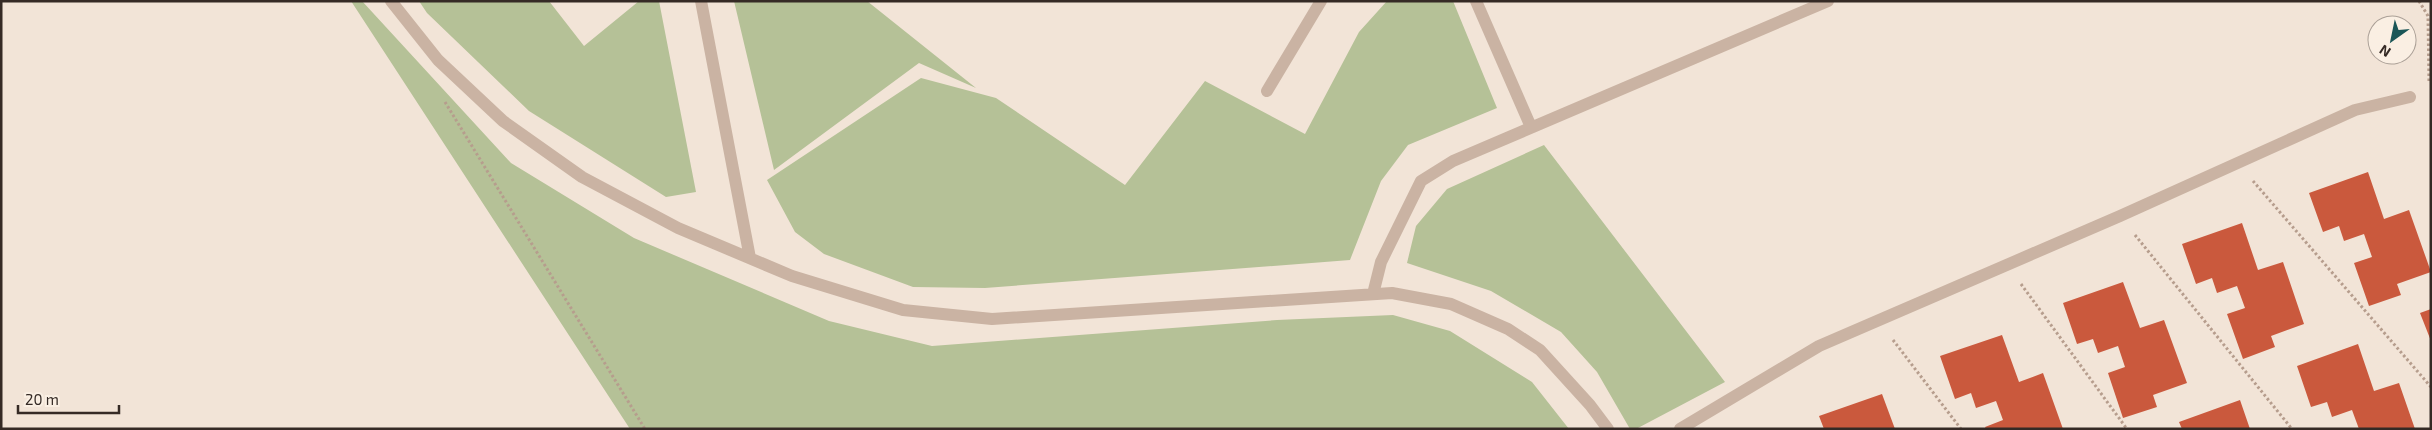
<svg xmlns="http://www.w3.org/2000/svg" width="2432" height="430" font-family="'Exo 2',sans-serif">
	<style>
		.green { fill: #b5c197 }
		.building { fill: #ca593d }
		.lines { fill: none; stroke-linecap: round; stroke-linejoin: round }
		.path { stroke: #b69d8d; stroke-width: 3; stroke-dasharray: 2.5 2.5; stroke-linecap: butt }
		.minor { stroke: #cab3a3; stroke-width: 12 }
	</style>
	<rect width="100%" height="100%" fill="#f2e4d7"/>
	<path class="green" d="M351,1H362L511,163L634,238L829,321L932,346L1277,320L1393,315L1450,331L1532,382L1569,429H630Z
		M419,1H549L584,46L639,1H659L696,192L666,197L529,111L427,13Z
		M734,1H867L976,88L919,63L774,170Z
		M1387,1H1453L1497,108L1408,145L1381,181L1350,260L985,288L913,287L824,254L795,232L767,180L921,78L996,98L1125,185L1205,81L1305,134L1359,32Z
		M1544,145L1725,382L1636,429H1630L1597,372L1561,332L1491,291L1407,263L1416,226L1447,189Z"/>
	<path class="building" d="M2368,172L2384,219L2409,210L2431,272L2397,284L2401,295L2369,306L2354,263L2372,257L2364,234L2344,241L2339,226L2323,232L2309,193Z
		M2242,223L2258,270L2283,262L2304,324L2271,336L2275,347L2243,359L2227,314L2245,308L2237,286L2217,293L2212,278L2196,284L2182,244Z
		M2123,282L2140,328L2164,320L2187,383L2153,395L2157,407L2123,418L2108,373L2125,367L2118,346L2098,353L2093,339L2077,344L2063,303Z
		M2431,309V341L2420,313Z
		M2002,335L2019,382L2043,373L2063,429H1986L1985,427L2003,420L1996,401L1976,408L1971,393L1955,399L1940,356Z
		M2358,344L2374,391L2399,383L2415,429H2359L2352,410L2332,417L2327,402L2311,407L2297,366Z
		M1882,394L1895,429H1824L1819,416Z
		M2240,400L2250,429H2182L2179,422Z"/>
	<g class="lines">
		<path class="path" d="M2419,1L2428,16L2429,83
			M445,102L645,429
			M2253,181L2431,387
			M2135,235L2292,429
			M2021,284L2127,429
			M1893,340L1961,429"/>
		<path class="minor" d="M391,1L438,60L503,121L582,177L678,228L792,276L903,310L992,319L1392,293L1451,304L1508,329L1540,350L1590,405L1608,429
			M701,1L750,258
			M1476,1L1531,127
			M1267,91L1321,1
			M1373,294L1381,262L1421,181L1453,161L1828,1
			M1680,429L1819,346L2120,216L2355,110L2410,97"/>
	</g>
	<rect width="2432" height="430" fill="none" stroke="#352a25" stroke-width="5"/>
	<g transform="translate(2392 40) rotate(213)"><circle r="24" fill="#faefe3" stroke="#aba097"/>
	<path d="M0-4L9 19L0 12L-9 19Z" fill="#1a5657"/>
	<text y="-8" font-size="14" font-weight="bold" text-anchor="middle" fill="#352a25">N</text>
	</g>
	<path d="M18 405v8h101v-8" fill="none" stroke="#352a25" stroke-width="2.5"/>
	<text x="25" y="405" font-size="15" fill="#352a25" stroke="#faefe3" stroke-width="4" paint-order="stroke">20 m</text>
</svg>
